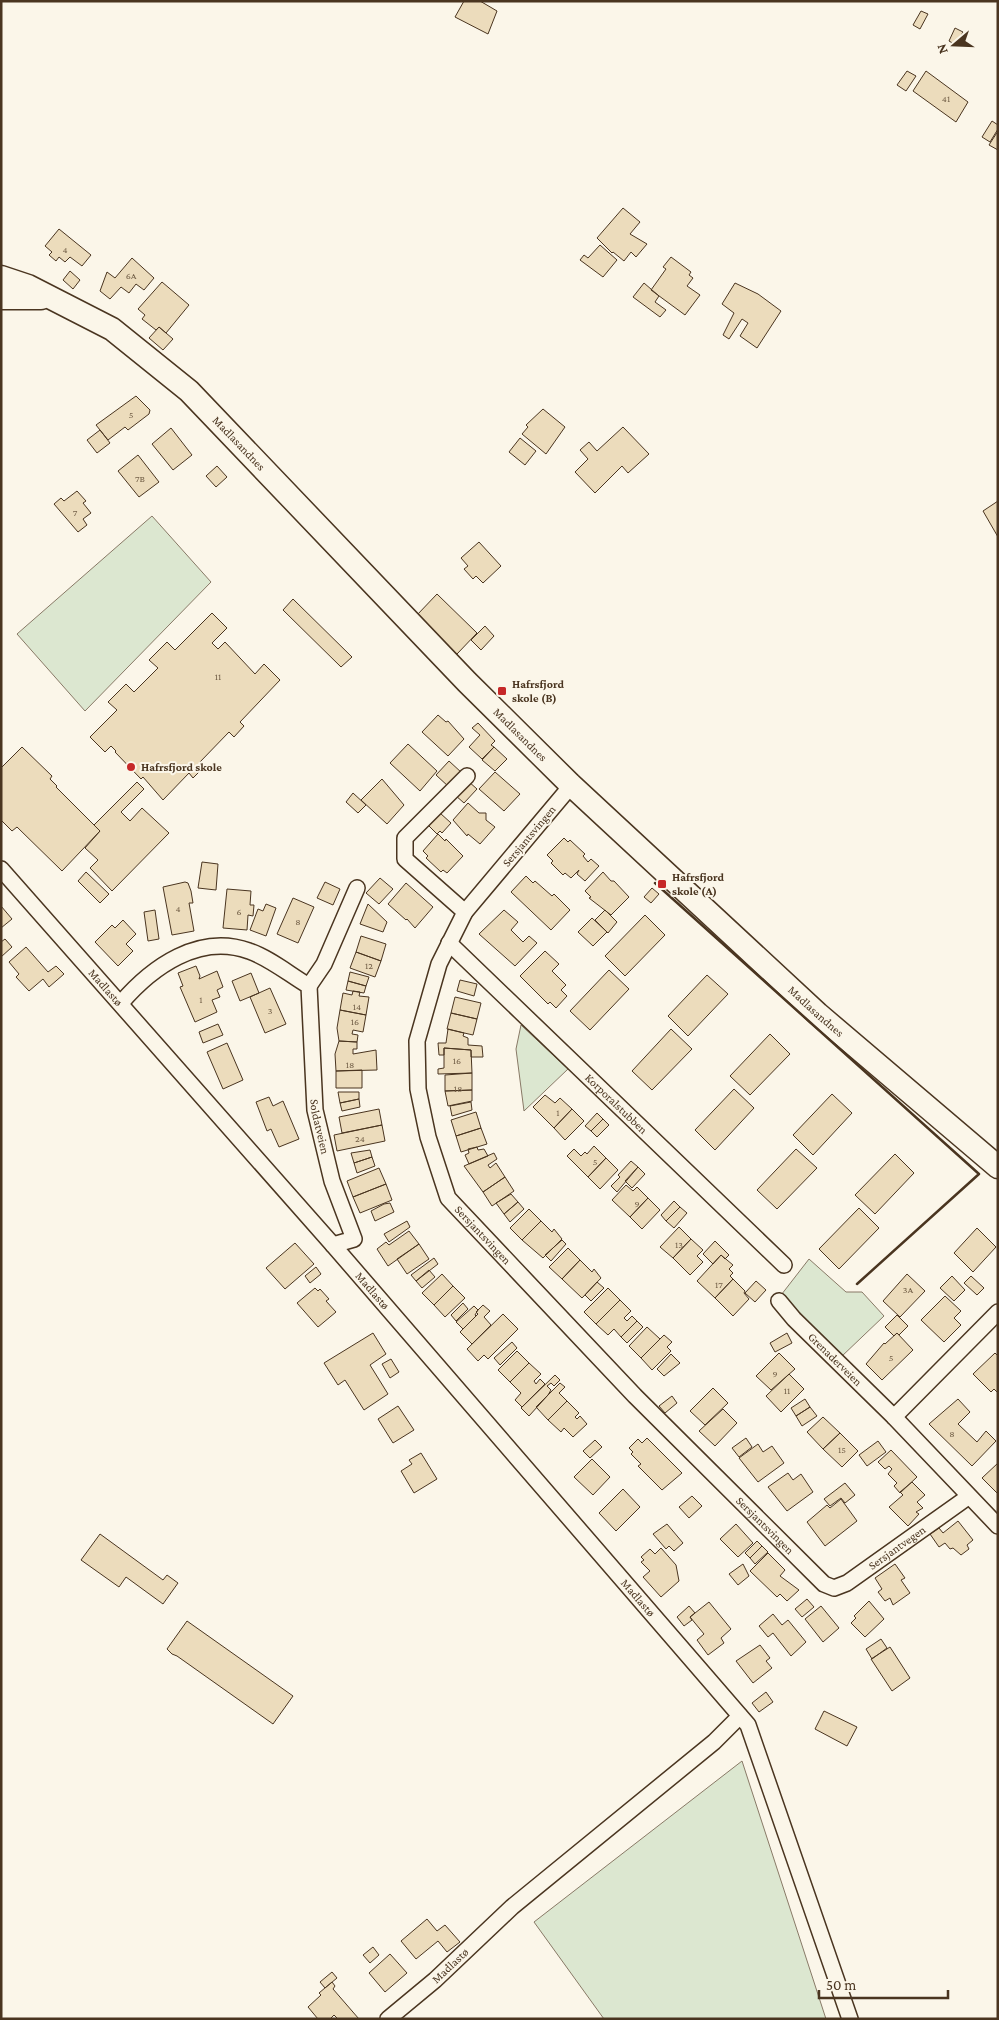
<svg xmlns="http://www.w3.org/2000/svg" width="999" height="2020" font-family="'Crimson Pro',serif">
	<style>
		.green { fill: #dce7d0; stroke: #887966 }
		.building { fill: #ecdcbc; stroke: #4a3520 }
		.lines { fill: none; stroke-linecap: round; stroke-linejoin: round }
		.street-casing { stroke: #4a3520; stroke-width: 18 }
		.secondary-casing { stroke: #4a3520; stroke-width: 25 }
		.street { stroke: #fbf6e9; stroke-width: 15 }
		.secondary { stroke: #fbf6e9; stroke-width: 22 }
		.wall { stroke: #4a3520; stroke-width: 2.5 }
		.poi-dot { fill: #c62828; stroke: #fbf6e9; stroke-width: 2 }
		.labels { text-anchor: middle; stroke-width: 4; stroke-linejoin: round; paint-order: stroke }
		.number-label { font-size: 10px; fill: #725f47 }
		.street-label { font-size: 12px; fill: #4a3520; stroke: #fbf6e9 }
		.poi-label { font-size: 12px; font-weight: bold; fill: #4a3520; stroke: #fbf6e9; text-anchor: start }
	</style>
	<rect width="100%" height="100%" fill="#fbf6e9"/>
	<path class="green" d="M152,516L211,582L85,711L17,634Z
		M521,1025L568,1069L524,1111L516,1049Z
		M809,1259L846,1292H862L884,1316L841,1357L778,1299Z
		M742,1761L826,2019H604L534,1922Z"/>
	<path class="building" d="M464,1H480L497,11L488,34L455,17Z
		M921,11L928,14L920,29L913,25Z
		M955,28L963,32L956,45L949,41Z
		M907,71L916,76L906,91L897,85Z
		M926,71L968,102L956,122L913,91Z
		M992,121L998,125V129L990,142L982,137Z
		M998,131V150L989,145Z
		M623,208L640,222L630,234L647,244L636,257L631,252L624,261L613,252L612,253L597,238Z
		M59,229L91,255L82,266L70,257L65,262L59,257L56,261L49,255L52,252L45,246Z
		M600,245L617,260L603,277L580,260L584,255L588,258Z
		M671,257L691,272L689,275L693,278L687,286L700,295L685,315L651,290L666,269L663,267Z
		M132,258L154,278L144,290L136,284L129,293L121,287L110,299L100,291L107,272L115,278Z
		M70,271L80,280L73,289L63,280Z
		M162,282L189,305L166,333L159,327L156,330L142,319L145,315L138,309Z
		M644,283L659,296L655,302L666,310L660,317L633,297Z
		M735,283L758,294L781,311L757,348L740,336L748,323L742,319L729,339L723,335L734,313L722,304Z
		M159,327L173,339L163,350L149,338Z
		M136,396L150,410L149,414L128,430L125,427L108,440L96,425Z
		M543,409L565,427L546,454L522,434L528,427L526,425Z
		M623,427L649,454L628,473L622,466L595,493L575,472L588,459L580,450L589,442L597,451Z
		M171,428L192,455L173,470L152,444Z
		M100,430L110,443L97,453L87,440Z
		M520,438L536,451L525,465L509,452Z
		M138,455L159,482L139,497L118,471Z
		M217,466L227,477L216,487L206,476Z
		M77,491L86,501L83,503L91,513L83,519L87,525L78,532L54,504L61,498L64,501Z
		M998,501V537L983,511Z
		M479,542L501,566L483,583L476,576L473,579L464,569L468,566L461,558Z
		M437,594L477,633L457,654L417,615Z
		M293,599L352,657L341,667L283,610Z
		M212,613L227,628L212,643L218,649L225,642L255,674L264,664L280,680L240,722L244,726L234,737L229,732L199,763L204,767L193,778L189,773L163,800L143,777L141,779L115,752L116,751L111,746L105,752L90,737L117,710L108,702L126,684L134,692L158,668L149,660L167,642L175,650Z
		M485,626L494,636L481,650L471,640Z
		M438,715L446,722L448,721L464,739L448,756L422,732Z
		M478,723L495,741L491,745L494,747L482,759L469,747L480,735L472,728Z
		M408,744L437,771L420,791L390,763Z
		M22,747L52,776L50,779L57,786L56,787L100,831L62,871L17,827L12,831L1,820V768Z
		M494,747L507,759L495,771L482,760Z
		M449,761L462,773L449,787L436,775Z
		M495,772L520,794L504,811L479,789Z
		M382,779L404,805L387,824L361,800Z
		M468,781L477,789L464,803L455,795Z
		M137,782L144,789L121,812L130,821L142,808L169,833L112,891L90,868L98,860L85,848L100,831L94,825Z
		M353,793L366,805L358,813L346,802Z
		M468,803L479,813H486V820L495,827L480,844L468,834L467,836L453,820Z
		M440,813L451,823L442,833L440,831L437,834L428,825Z
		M438,834L445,841L446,839L463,856L447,873L443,870L441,872L426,858L428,856L423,851Z
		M564,838L568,842L570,840L585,854L583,856L588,862L591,859L599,866L585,881L577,874L579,870L571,878L565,873L563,875L551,863L553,861L547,855Z
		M202,862L218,864L216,890L198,888Z
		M86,872L109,894L100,903L78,881Z
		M603,872L611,881H614L629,897L611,915L589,898L591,897L585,891Z
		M526,876L533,883L535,881L552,896L554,894L570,910L551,930L511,892Z
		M380,878L393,889L379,904L366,893Z
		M185,882L188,883L191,891L193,903H189L194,931L172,935L163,887Z
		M325,882L340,889L333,905L317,898Z
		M406,883L433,907L415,928L407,919L406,920L388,904Z
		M652,888L659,894L651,903L644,897Z
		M227,889L251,891L250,905H254L253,916L248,915L247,930L223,928Z
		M293,898L314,907L298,943L277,934Z
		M266,904L276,908L266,936L250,930L258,909L263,911Z
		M368,904L387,922L383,932L360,924Z
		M1,906L12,919L1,928Z
		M155,910L159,939L148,941L144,912Z
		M504,910L518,922L511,930L523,942L529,936L537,943L515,966L479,934Z
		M605,910L617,922L608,933L595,920Z
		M645,915L665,935L625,976L605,956Z
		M592,918L607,932L593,946L578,932Z
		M123,920L136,934L126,944L133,951L118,966L95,942L112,925L115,928Z
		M361,936L386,944L381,961L356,952Z
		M5,939L12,947L1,957V942Z
		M26,947L48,972L56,966L64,974L49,987L43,979L29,991L16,977L19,974L9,962Z
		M545,951L559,964L552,971L566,985L561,990L567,996L556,1008L550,1002L548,1004L520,976Z
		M356,952L381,961L375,977L350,968Z
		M196,966L200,976L199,979L217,971L223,987L217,990L220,997L212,1000L217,1012L195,1022L180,987L183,986L178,973Z
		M609,970L629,989L590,1030L570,1011Z
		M350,972L369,977L366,986L348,981Z
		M251,973L259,993L240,1001L232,981Z
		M707,975L728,994L688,1036L668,1016Z
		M460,980L477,984L474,996L457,991Z
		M348,981L366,986L364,993L346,990Z
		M270,988L286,1024L265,1033L250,997Z
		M353,991L360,992L359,996L369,997L366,1015L340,1010L343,993L352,995Z
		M455,997L481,1003L477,1019L451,1013Z
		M340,1010L366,1015L363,1032L353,1030L352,1034L358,1035L357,1042L339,1041L337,1028Z
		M451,1013L477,1019L473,1035L447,1029Z
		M218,1024L223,1035L203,1043L199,1032Z
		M448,1029L464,1033L463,1036L468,1038V1045L482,1046L483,1057H471V1050L444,1048V1055H439L438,1043H446Z
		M671,1029L692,1049L652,1090L632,1071Z
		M770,1034L790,1054L750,1095L730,1076Z
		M339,1041L357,1042V1049H353V1054L376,1050L377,1070L336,1071L335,1054Z
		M227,1043L243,1080L223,1089L207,1052Z
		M444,1048L471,1050L472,1073L438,1074V1069L444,1068Z
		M362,1070V1088H336V1071Z
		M472,1073V1090L445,1091V1075Z
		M734,1089L754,1108L715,1150L695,1130Z
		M472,1090V1101L448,1106L445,1091Z
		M338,1092H359V1099L340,1103Z
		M832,1094L852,1113L813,1155L793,1135Z
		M545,1095L555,1103L560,1098L572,1109L554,1128L533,1107Z
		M269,1097L273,1106L283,1101L299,1139L279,1147L271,1129L267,1131L256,1102Z
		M359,1099L360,1107L342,1111L340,1103Z
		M471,1102L472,1110L452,1116L450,1106Z
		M379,1109L382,1125L342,1133L339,1117Z
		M572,1109L584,1121L565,1140L554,1128Z
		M476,1112L481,1128L456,1136L451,1120Z
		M597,1113L603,1119L591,1131L585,1126Z
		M603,1119L609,1125L597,1137L591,1131Z
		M382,1125L385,1141L337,1151L334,1135Z
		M481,1128L487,1144L461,1152L456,1136Z
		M594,1146L606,1158L588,1177L567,1156L574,1149L581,1156L585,1152L587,1154Z
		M477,1147L478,1150L484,1149L488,1156L469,1164L465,1155L469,1153L468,1149Z
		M796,1149L817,1168L777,1209L757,1190Z
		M370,1150L372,1157L354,1163L351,1153Z
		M494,1153L497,1159L488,1165L490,1168L496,1163L505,1177L483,1192L464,1166Z
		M895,1154L914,1173L875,1214L855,1195Z
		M372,1157L375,1166L357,1173L354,1163Z
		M606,1158L618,1170L600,1189L588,1177Z
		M631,1161L638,1167L617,1192L611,1186L620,1177L618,1175Z
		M638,1167L645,1174L632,1188L625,1181Z
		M379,1168L386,1184L353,1197L347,1181Z
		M505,1177L514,1191L492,1206L483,1192Z
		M386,1184L392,1200L360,1213L353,1197Z
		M626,1185L633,1191L637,1187L648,1198L630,1217L612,1200Z
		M511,1194L518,1202L504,1214L496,1203Z
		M648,1198L660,1210L642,1229L630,1217Z
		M674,1201L680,1207L666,1221L661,1215Z
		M518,1202L524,1209L510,1222L504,1214Z
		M390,1203L394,1212L375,1221L371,1211L384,1204Z
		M680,1207L687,1213L674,1228L666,1221Z
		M859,1208L879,1228L839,1269L819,1249Z
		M529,1209L541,1221L522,1240L510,1228Z
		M407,1221L410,1227L389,1242L384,1234Z
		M541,1221L552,1232L554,1229L562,1239L543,1258L522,1240Z
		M679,1227L691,1239L673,1258L660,1247Z
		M977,1228L996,1247L973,1272L954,1253Z
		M409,1231L419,1244L388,1266L377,1249L386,1242L389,1245Z
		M691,1239L703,1250L697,1256L703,1262L690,1275L673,1258Z
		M562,1240L566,1244L551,1261L545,1255Z
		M715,1241L729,1255L725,1259L721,1255L713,1264L703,1254Z
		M295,1243L314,1264L285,1289L266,1268Z
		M419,1244L429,1259L407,1274L397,1259Z
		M568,1248L580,1260L562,1279L549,1267Z
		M721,1255L733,1265L729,1269L733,1273L730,1276L733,1279L715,1298L697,1281Z
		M434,1258L438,1264L416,1281L411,1275Z
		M580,1260L592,1272L594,1269L601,1278L582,1298L562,1279Z
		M316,1267L321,1274L310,1283L305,1276Z
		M429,1270L435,1277L422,1288L416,1281Z
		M442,1274L453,1286L434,1305L422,1293Z
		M907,1274L925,1291L900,1317L883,1301Z
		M952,1276L965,1290L954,1301L940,1288Z
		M971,1276L984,1288L977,1295L964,1283Z
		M733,1279L745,1291L744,1293L749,1299L733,1316L715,1298Z
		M756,1281L766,1290L755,1302L745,1293Z
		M597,1282L604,1288L591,1301L585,1295Z
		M453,1286L465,1298L445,1317L434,1305Z
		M315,1288L318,1291L320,1289L329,1299L326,1301L336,1312L318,1327L297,1303Z
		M608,1288L620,1300L596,1324L584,1312Z
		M945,1296L961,1311L954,1318L961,1325L944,1342L921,1320Z
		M620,1300L631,1311L624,1318L627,1321L632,1316L637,1321L621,1337L614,1329L608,1335L596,1324Z
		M463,1303L468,1309L456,1321L451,1315Z
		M483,1305L490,1311L484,1317L491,1325L472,1344L460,1332L478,1314L476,1312Z
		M474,1306L478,1310L475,1315L476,1316L463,1329L456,1322Z
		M503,1314L518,1329L488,1359L484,1355L478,1361L467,1349Z
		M897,1315L908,1326L899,1335L897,1333L894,1336L885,1327Z
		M637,1321L643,1327L627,1343L621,1337Z
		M647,1327L660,1339L641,1358L629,1346Z
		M373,1333L386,1354L370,1365L388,1394L364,1410L345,1380L338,1385L324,1363Z
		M787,1333L792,1343L775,1352L770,1343Z
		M897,1333L913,1350L882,1380L866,1364L884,1343L885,1344Z
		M664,1335L672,1342L667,1347L671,1351L652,1370L641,1358Z
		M512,1342L517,1348L500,1365L494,1358Z
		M517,1351L529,1363L510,1382L498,1370Z
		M779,1353L795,1369L771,1390L756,1376Z
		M995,1353L998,1356V1393L994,1389L991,1392L973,1374Z
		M671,1354L680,1363L664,1376L657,1369Z
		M391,1359L399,1372L390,1378L382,1364Z
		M529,1363L541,1374L534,1381L536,1384L540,1379L545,1384L522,1407L515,1400L521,1393L510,1382Z
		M789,1374L804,1389L781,1412L766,1396Z
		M555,1375L560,1380L554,1386L551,1383L547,1386L551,1390L548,1395L529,1416L521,1408Z
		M560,1383L565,1387L559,1393L567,1401L548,1420L536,1407Z
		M713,1388L728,1403L705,1425L690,1411Z
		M672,1396L677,1403L665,1413L659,1406Z
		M805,1399L810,1407L796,1416L791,1408Z
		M958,1399L970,1412L958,1424L977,1442L986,1431L996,1441L972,1466L929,1424Z
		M567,1401L579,1413L575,1417L577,1419L580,1416L587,1424L573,1437L564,1428L561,1432L548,1420Z
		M398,1406L414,1430L393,1443L378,1419Z
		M810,1407L817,1416L802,1426L796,1416Z
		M723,1409L737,1423L715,1446L699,1431Z
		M823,1417L840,1433L823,1449L807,1432Z
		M840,1433L858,1451L842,1467L823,1449Z
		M647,1438L682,1473L662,1490L638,1466L641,1464L631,1454L633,1452L629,1448L638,1439L642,1443Z
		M746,1438L752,1447L739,1457L732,1448Z
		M595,1440L602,1447L590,1458L583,1451Z
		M878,1441L886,1452L867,1466L859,1455Z
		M758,1444L763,1452L772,1446L784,1463L758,1482L739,1458Z
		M891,1450L917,1477L900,1493L894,1486L897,1483L888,1474L892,1469L889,1466L885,1469L878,1462Z
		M421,1453L437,1479L414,1493L401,1471L412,1464L409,1460Z
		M592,1459L610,1477L593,1495L574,1477Z
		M998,1463V1494L982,1478Z
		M788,1473L793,1480L801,1474L813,1492L787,1511L768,1487Z
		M912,1482L925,1495L917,1502L923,1508L916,1512L919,1514L908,1526L889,1507L903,1495L900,1492Z
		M845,1483L855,1495L845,1503L841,1498L830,1506L824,1499Z
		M623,1489L640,1507L616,1531L599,1513Z
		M692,1496L702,1506L689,1518L679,1507Z
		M841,1499L857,1521L825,1546L807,1522L827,1505L830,1508Z
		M958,1521L973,1540L967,1545L969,1549L961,1555L953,1548L950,1549L945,1543L939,1547L930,1534L939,1528L943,1533Z
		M667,1524L683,1543L674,1551L669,1546L666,1549L653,1534Z
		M736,1524L753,1543L738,1557L720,1539Z
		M100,1534L163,1580L167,1575L178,1583L163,1604L126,1577L119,1587L81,1560Z
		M757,1541L762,1546L750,1558L745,1553Z
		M762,1546L768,1552L755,1564L750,1558Z
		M661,1548L676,1565L679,1581L661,1597L643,1577L650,1571L641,1562L644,1560L641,1557L650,1549L655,1554Z
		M768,1553L785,1570L780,1576L799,1590L787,1601L780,1594L777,1597L750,1571Z
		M743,1564L749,1576L738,1585L729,1574Z
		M895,1564L905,1578L901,1580L910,1593L893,1605L890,1598L885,1601L878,1592L882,1589L875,1578Z
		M807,1599L814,1607L802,1617L795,1609Z
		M869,1601L884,1619L865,1637L851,1623L856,1618L854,1616Z
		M709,1602L731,1629L721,1638L724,1643L708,1655L697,1640L704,1634L690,1617Z
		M689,1606L695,1613L690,1617L692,1620L684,1626L677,1617Z
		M821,1606L839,1628L823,1642L805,1619Z
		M773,1614L782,1625L788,1620L806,1642L791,1656L773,1633L768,1637L759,1626Z
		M187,1621L293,1696L273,1724L177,1656L172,1654L167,1649Z
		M881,1639L887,1648L872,1659L866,1649Z
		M760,1645L770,1658L766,1661L772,1668L753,1683L736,1661Z
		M890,1647L910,1678L892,1691L871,1659Z
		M766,1692L773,1702L759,1712L752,1703Z
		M824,1711L857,1727L847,1746L815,1729Z
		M427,1919L437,1931L445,1925L460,1942L447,1952L438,1941L416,1959L401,1941Z
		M373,1947L379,1955L370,1963L363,1955Z
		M390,1954L407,1973L385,1992L369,1973Z
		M332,1972L337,1978L325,1988L320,1982Z
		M332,1982L335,1986L333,1989L359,2019H338L334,2015L330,2019H318L308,2007L321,1995L319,1993Z"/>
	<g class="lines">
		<g class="street-casing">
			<g id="street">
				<path id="s1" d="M570,784L565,793L465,912L439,964L417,1041L418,1089L428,1137L448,1198L635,1396L824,1584L834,1588L847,1583L968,1497"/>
				<path id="s2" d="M1,869L333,1245L748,1725L850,2019"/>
				<path d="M465,912L405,859V838L467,776"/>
				<path id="s3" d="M449,943L784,1265"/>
				<path d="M309,986L324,964L357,888"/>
				<path id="s4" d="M121,1003C152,967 199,933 249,951C270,958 290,975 309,986L315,1110L332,1181L354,1239L333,1245"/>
				<path id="s5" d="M779,1301L794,1319L894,1417L998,1526"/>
				<path d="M894,1417L998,1312"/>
				<path id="s6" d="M388,2019L435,1980L512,1907L714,1742L740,1716"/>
			</g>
		</g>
		<g class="secondary-casing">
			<g id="secondary">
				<path id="s7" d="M1,277L28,286L112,329L189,391L467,682L570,784L818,1014L998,1167"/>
				<path d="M1,298H41"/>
			</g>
		</g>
		<use href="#street" class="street"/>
		<use href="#secondary" class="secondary"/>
		<path class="wall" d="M655,883L979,1174L857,1284"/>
	</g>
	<g class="poi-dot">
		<rect x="497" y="686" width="10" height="10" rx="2.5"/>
		<circle cx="131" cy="767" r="5"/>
		<rect x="657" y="879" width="10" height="10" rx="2.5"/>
	</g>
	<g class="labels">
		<g class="number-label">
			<text x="946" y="102">41</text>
			<text x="65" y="253">4</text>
			<text x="131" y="279">6A</text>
			<text x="131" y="418">5</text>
			<text x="140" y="482">7B</text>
			<text x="75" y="516">7</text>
			<text x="218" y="680">11</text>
			<text x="178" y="912">4</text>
			<text x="239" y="915">6</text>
			<text x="298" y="925">8</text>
			<text x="369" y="969">12</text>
			<text x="201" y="1003">1</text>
			<text x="357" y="1010">14</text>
			<text x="270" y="1014">3</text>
			<text x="355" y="1025">16</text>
			<text x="457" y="1064">16</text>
			<text x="350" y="1068">18</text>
			<text x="458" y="1092">18</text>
			<text x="558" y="1116">1</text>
			<text x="360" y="1142">24</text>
			<text x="595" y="1165">5</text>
			<text x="637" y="1207">9</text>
			<text x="679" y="1248">13</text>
			<text x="719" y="1288">17</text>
			<text x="908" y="1293">3A</text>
			<text x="891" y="1361">5</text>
			<text x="775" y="1377">9</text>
			<text x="787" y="1394">11</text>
			<text x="952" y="1437">8</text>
			<text x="842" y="1453">15</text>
		</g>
		<g class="street-label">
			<text dy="4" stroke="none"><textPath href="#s7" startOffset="294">Madlasandnes</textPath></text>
			<text dy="4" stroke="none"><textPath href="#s7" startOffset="699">Madlasandnes</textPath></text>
			<text transform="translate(529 836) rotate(-50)" y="4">Sersjantsvingen</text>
			<text dy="4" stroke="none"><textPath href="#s2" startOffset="158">Madlastø</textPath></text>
			<text dy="4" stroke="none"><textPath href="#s7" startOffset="1104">Madlasandnes</textPath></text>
			<text dy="4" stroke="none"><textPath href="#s3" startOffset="232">Korporalstubben</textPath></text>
			<text dy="4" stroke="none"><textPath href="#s4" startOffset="358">Soldatveien</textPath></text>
			<text dy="4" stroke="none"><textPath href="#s1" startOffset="516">Sersjantsvingen</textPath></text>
			<text dy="4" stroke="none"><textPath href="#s2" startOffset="562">Madlastø</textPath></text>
			<text dy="4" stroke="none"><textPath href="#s5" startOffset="81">Grenaderveien</textPath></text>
			<text dy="4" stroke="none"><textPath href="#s1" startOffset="921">Sersjantsvingen</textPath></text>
			<text dy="4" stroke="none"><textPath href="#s1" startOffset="1090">Sersjantvegen</textPath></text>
			<text dy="4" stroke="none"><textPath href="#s2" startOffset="968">Madlastø</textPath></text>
			<text dy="4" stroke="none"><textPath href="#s6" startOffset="82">Madlastø</textPath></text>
		</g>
		<g class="poi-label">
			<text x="512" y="688">Hafrsfjord<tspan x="512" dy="14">skole (B)</tspan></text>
			<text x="141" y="771">Hafrsfjord skole</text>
			<text x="672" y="881">Hafrsfjord<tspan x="672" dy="14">skole (A)</tspan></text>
		</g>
	</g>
	<rect width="999" height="2020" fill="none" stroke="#4a3520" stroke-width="5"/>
	<g transform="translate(954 45) rotate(251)" stroke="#fbf6e9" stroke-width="4" paint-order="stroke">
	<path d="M0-4L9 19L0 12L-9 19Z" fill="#4a3520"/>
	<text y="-8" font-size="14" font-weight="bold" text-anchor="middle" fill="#4a3520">N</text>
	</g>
	<path d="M819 1990v8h129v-8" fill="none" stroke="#4a3520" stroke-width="2.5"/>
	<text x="826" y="1990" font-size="15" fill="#4a3520" stroke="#fbf6e9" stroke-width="4" paint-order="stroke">50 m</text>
</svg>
